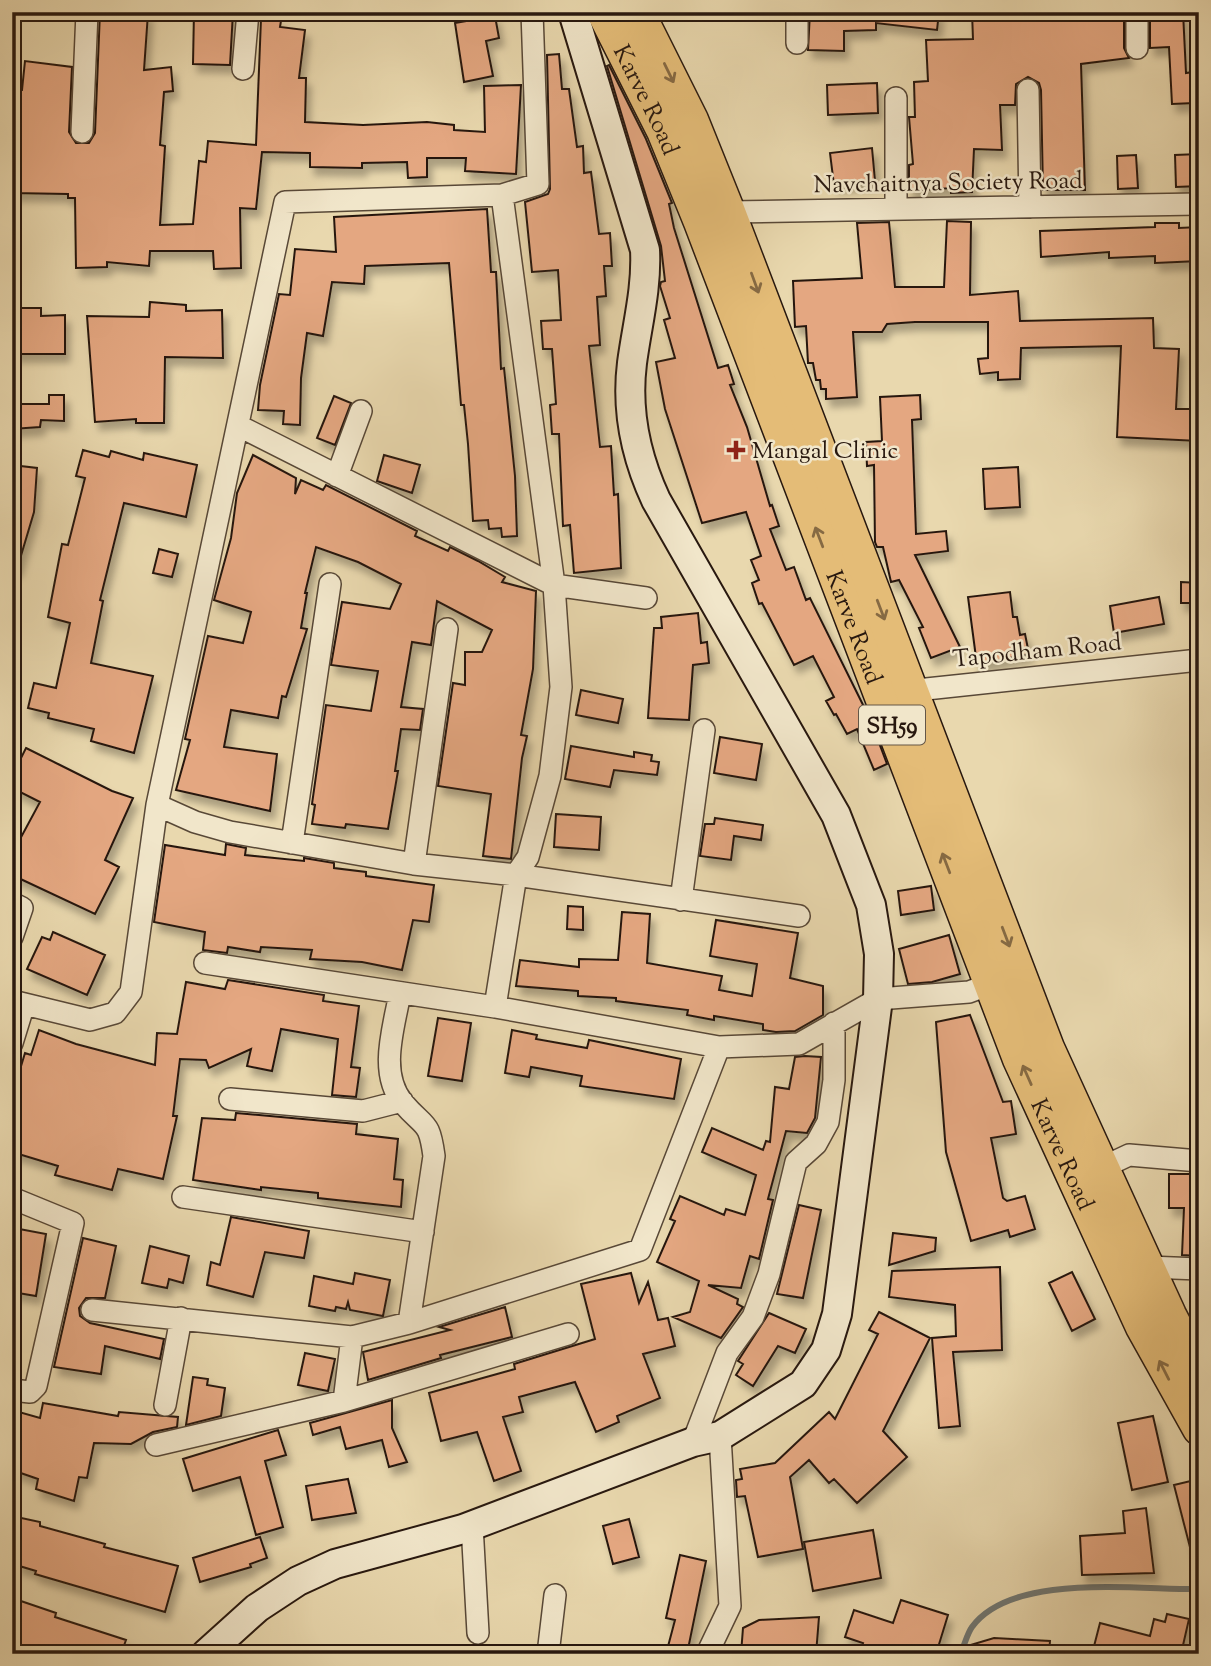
<svg xmlns="http://www.w3.org/2000/svg" width="1211" height="1666" font-family="'Sorts Mill Goudy',serif">
	<style>
		.lines { fill: none; stroke-linecap: round; stroke-linejoin: round }
		.stream { stroke: #6f7774; stroke-width: 6 }
		.building { fill: #e4a781; stroke: #28180f; stroke-width: 2; filter: url(#shadow) }
		.street-casing { stroke: #584837; stroke-width: 24 }
		.secondary-casing { stroke: #28180f; stroke-width: 32 }
		.primary-casing { stroke: #28180f; stroke-width: 35 }
		.street { stroke: #f1e6ca; stroke-width: 21 }
		.secondary { stroke: #f1e6ca; stroke-width: 28 }
		.primary { stroke: #e4bc77; stroke-width: 32 }
		.oneway { stroke: #866a43 }
		.poi-dot { fill: #8f2418; stroke: #f1e6ca; stroke-width: 2.5 }
		.labels { text-anchor: middle; stroke-width: 5; stroke-linejoin: round; paint-order: stroke }
		.shield { fill: #f1e6ca; stroke: #645647; stroke-width: 2 }
		.shield-label { font-size: 23px; font-weight: bold; fill: #28180f }
		.street-label { font-size: 24px; fill: #28180f; stroke: #f1e6ca }
		.poi-label { font-size: 24px; fill: #28180f; stroke: #f1e6ca; text-anchor: start }
	</style>
	<defs>
		<filter id="shadow"><feDropShadow dx="4.5" dy="8" stdDeviation="3.5" flood-color="#0004"/></filter>
	</defs>
	<rect width="100%" height="100%" fill="#e9d8ae"/>
	<filter id="stains"><feTurbulence type="fractalNoise" baseFrequency=".00286" numOctaves="4"/><feColorMatrix values="0 0 0 0 .2 0 0 0 0 .09 0 0 0 0 .02 0 0 0 .5 -.17"/></filter>
	<radialGradient id="worn" r=".72"><stop offset=".6" stop-color="#630" stop-opacity="0"/><stop offset="1" stop-color="#630" stop-opacity=".3"/></radialGradient>
	<g class="lines">
		<path class="stream" d="M961,1652C965,1644 967,1634 972,1627C1012,1572 1139,1590 1199,1589"/>
	</g>
	<path class="building" d="M100,12L148,13L144,70L171,67L173,91L164,92L160,145L165,146L160,225L193,224L199,161L206,162L208,141L256,145L261,19L281,21L280,27L305,30L299,78H306L305,122L363,125L427,122L454,125V130L485,132L484,86L521,85L516,174L465,171L466,158H427V177L408,178L407,162L362,163V168L310,167V153L262,152L256,209L240,208L241,268L214,269L213,251H150L149,266L107,262V267L76,268L75,198H68V194L12,193V90H22L25,61L72,67L69,132L76,143H89L95,133Z
		M194,12H233L230,65L193,64Z
		M810,12H939L937,30L876,23V30L844,31V51L808,50Z
		M972,12L1124,13V48L1129,58L1081,64L1085,190H1043L1041,90L1039,83L1028,77L1016,84L1015,105H1000L1002,150L974,149L972,192L951,193V188L909,191V165L913,164L909,117H915L914,82L928,81L926,40L973,39Z
		M1150,12H1183L1186,73L1193,72L1194,103L1172,104L1169,47L1150,48Z
		M495,16L499,38L486,41L493,76L464,82L455,23Z
		M559,54L562,89H569L577,147L583,146L584,173L591,172L599,234L610,233L612,266H604L606,296L597,297L600,345L589,346L600,447L611,446L614,495L618,494L621,568L574,573L570,525L563,526L559,434H552L550,405L556,404L552,349H543L541,321L561,320L558,270L532,272L525,202L548,194L550,189L547,55Z
		M609,65L646,139L672,203L669,204L674,228L718,368L728,365L734,384L730,385L747,427L770,506L772,505L779,526L770,529L786,570L794,567L806,600L810,598L870,719L887,764L874,770L857,729L847,734L836,714L834,715L826,701L834,697L813,656L794,665L762,603L759,604L752,583L759,580L751,560L761,556L746,512L702,523L665,409L656,362L675,358L664,320L670,318L660,286L661,282L665,281L661,246L607,66Z
		M877,83L878,113L828,115L827,85Z
		M872,148L875,181L834,185L830,153Z
		M1199,154V186L1176,187L1175,155Z
		M1136,155L1138,188L1118,189L1117,156Z
		M487,209L491,272H496L501,369L504,368L515,476L517,536L502,537L501,528L489,529L488,520L473,521L468,444L464,405H461L449,263L365,266L364,284L332,282L323,336L307,333L301,378L300,425L283,424L284,411L258,410L260,385L279,294L290,295L295,249L336,252L334,217Z
		M947,221L971,222L970,295L1018,291L1020,321L1153,318L1154,348L1179,349L1176,409H1199V441L1117,437L1121,346L1021,348L1020,379L998,380V372L980,374L978,359L988,358V322H915L887,324L882,332H853L857,397L826,399V389H821L820,380H816L813,363H808L806,326L795,327L793,281L862,278L857,223L889,222L895,287H944Z
		M1155,223H1179V228L1199,227V261L1155,263V256L1109,258V252L1041,257L1040,231L1155,227Z
		M150,302L186,305V311L222,310L223,358L165,357L164,423H136V419L95,422L87,316L149,317Z
		M14,308H41V316L65,315V354H13Z
		M49,395H64V421L41,420L40,427L12,429V404H49Z
		M920,395L921,419L912,420L916,534L946,531L948,551L915,555L960,647L931,658L919,628L923,627L899,580L891,582L883,547H877L875,542L874,465L867,466L866,442L882,441L880,397Z
		M334,396L351,403L335,445L317,438Z
		M83,450L109,457L111,451L143,460L144,453L197,465L186,517L124,503L100,600L103,601L91,663L153,676L134,753L91,741L94,729L48,718L49,713L28,708L34,683L56,688L70,623L48,617L62,544L68,545L85,478L76,476Z
		M253,455L296,478L295,494L301,480L323,490L326,485L417,531L415,536L448,551L450,547L478,561L505,577L502,582L536,591L533,669L521,735L527,736L522,758L511,859L483,856L491,794L438,786L453,683L465,685V652H482L492,630L437,601L431,645L412,642L401,707L423,709L420,730L401,729L395,771H398L388,829L346,824L345,828L312,824L315,805L312,804L326,705L371,711L378,671L331,665L342,602L390,609L401,584L358,562L316,547L305,593H307L301,628L307,629L286,697L282,696L278,718L231,710L224,747L277,754L270,811L176,790L190,740L185,739L208,636L243,643L251,612L214,600L231,538L237,493Z
		M384,455L420,465L412,493L377,481Z
		M12,465L37,468L34,512L17,569H12Z
		M1018,467L1020,507L985,509L983,469Z
		M159,549L178,554L172,577L153,573Z
		M1181,582L1199,583V603H1181Z
		M1010,592L1013,617H1017L1020,635L1025,634L1029,654L977,665L968,597Z
		M1159,597L1164,624L1114,633L1110,606Z
		M698,613L701,643L707,642L709,663L693,665L689,720L648,718L654,628H662L661,617Z
		M581,690L623,699L618,723L576,715Z
		M720,737L762,744L756,780L714,773Z
		M571,746L634,757V752L652,755L651,761L659,762L657,775L614,770L610,787L565,779Z
		M26,748L112,791L133,798L105,860L119,867L95,914L12,875V854L40,802L12,788V776Z
		M556,814L601,817L599,850L554,847Z
		M715,818L763,825L761,840L734,836L731,860L700,856L705,824H714Z
		M226,844L246,848L245,855L304,861V858L334,863V868L366,872V876L434,885L429,922L413,920L402,970L362,962L310,959L312,950L261,947L260,952L228,947L227,953L203,950L205,932L154,922L165,845L225,855Z
		M931,886L934,910L901,915L898,891Z
		M568,906L583,907V930L567,929Z
		M622,912L650,914L647,963L722,976L719,990L752,996L757,964L710,956L716,920L798,933L790,978L823,986V1015L795,1031L776,1032L763,1030V1024L714,1016V1020L687,1015L688,1010L616,1001V998L578,996V991L516,986L520,960L579,967V959L618,960Z
		M53,932L105,955L87,995L27,969L42,937L50,940Z
		M949,935L960,974L932,982L908,984L899,949Z
		M228,980L324,995L323,1001L359,1006L351,1067L360,1068L356,1097L332,1095L338,1039L281,1029L272,1071L247,1066L251,1049L209,1068L206,1060L180,1059L173,1116H177L163,1179L118,1169L112,1190L55,1175L58,1166L12,1152V1096L25,1053L31,1055L39,1030L76,1044L155,1065L157,1033L177,1034L186,982L225,989Z
		M970,1015L1003,1102L1011,1101L1016,1134L991,1138L1003,1198L1007,1201L1025,1196L1035,1229L1010,1237L1008,1230L971,1241L946,1152L936,1022Z
		M438,1018L471,1023L462,1081L428,1076Z
		M512,1030L537,1035L536,1039L587,1048L589,1040L681,1059L674,1099L580,1086L582,1076L531,1067L529,1077L505,1073Z
		M805,1056L821,1057L815,1118L807,1133L786,1131L768,1199L773,1200L759,1259L750,1256L741,1288L708,1285L738,1299L737,1304L743,1307L721,1338L673,1317L690,1312L699,1281L657,1262L675,1221L670,1219L680,1196L724,1215L726,1209L745,1215L756,1175L702,1152L712,1128L763,1150L766,1141L770,1142L775,1087L789,1089L795,1057Z
		M236,1113L357,1124L356,1134L398,1139L394,1179L403,1180L401,1207L318,1198V1193L261,1187V1190L193,1180L202,1118L235,1120Z
		M1169,1174H1199V1256L1182,1255L1184,1208H1169Z
		M799,1205L821,1210L803,1298L777,1294Z
		M231,1217L309,1231L304,1258L265,1252L253,1297L207,1285L211,1262L220,1265Z
		M14,1228L46,1234L36,1296L12,1292Z
		M893,1233L936,1238L935,1251L889,1265Z
		M83,1238L116,1246L105,1298H86L79,1308L80,1316L90,1323L164,1339L160,1359L105,1346L101,1374L54,1367Z
		M150,1246L189,1256L183,1283L169,1279L167,1288L142,1283Z
		M1000,1267L1002,1350L953,1352L960,1426L939,1428L932,1338L956,1336L955,1305L889,1297L892,1271Z
		M1072,1272L1095,1319L1072,1331L1049,1283Z
		M355,1273L390,1280L383,1316L350,1310L348,1302L346,1309L336,1307L335,1311L309,1306L314,1276L353,1284Z
		M631,1273L639,1303L648,1282L658,1320L668,1318L675,1346L643,1354L660,1398L617,1416L619,1422L596,1432L575,1382L519,1397L523,1412L503,1417L521,1471L494,1481L477,1432L441,1441L429,1393L515,1369L514,1364L595,1339L581,1284Z
		M505,1307L512,1337L440,1355L441,1358L368,1380L363,1352L450,1330L439,1327Z
		M879,1312L930,1338L883,1431L907,1457L857,1503L834,1479L829,1483L809,1460L790,1477L803,1549L758,1557L745,1496L737,1497L736,1480L742,1479L740,1469L775,1463L829,1412L835,1419L878,1334L869,1330Z
		M769,1313L806,1329L795,1353L778,1346L753,1386L736,1375L743,1364L738,1361Z
		M305,1353L335,1359L328,1391L298,1385Z
		M193,1377L208,1379L207,1385L225,1388L221,1416L186,1425Z
		M392,1400V1428L407,1462L389,1467L382,1440L346,1449L340,1427L313,1435L310,1423Z
		M43,1403L118,1416L119,1412L178,1417L177,1427L153,1432L131,1444L94,1443L87,1478L79,1477L74,1501L36,1489L38,1479L12,1470V1410L40,1418Z
		M1153,1416L1168,1482L1132,1490L1118,1423Z
		M278,1430L286,1455L265,1461L283,1527L256,1535L240,1477L193,1491L183,1459Z
		M348,1479L356,1513L312,1520L306,1486Z
		M1199,1479V1554L1192,1555L1174,1485Z
		M1146,1508L1154,1573L1082,1575L1080,1536L1125,1533L1123,1511Z
		M12,1516L40,1522V1526L105,1544L104,1547L178,1566L165,1612L35,1574L36,1571L16,1565L18,1556L12,1554Z
		M629,1519L639,1557L613,1564L603,1526Z
		M873,1530L881,1578L813,1591L804,1542Z
		M260,1537L267,1558L250,1564L251,1567L200,1582L193,1558Z
		M680,1555L706,1561L687,1654H666L675,1620L666,1618Z
		M12,1598L56,1613L55,1617L126,1640L121,1654H12Z
		M901,1600L948,1615L936,1654H859L863,1643L845,1637L854,1610L893,1623Z
		M1167,1614L1189,1619L1181,1654H1092L1100,1623L1150,1636L1154,1619L1165,1622Z
		M819,1617L816,1654H741L743,1628L759,1620Z
		M994,1638L1050,1641L1049,1654H955L954,1650Z"/>
	<g class="lines">
		<g class="street-casing">
			<path id="street" d="M1137,12V48
				M797,43V12
				M243,69L248,12
				M1028,90L1030,207
				M82,132L87,12
				M896,209V98
				M718,215L729,212L1199,204
				M239,426L554,585L646,598
				M337,476L361,411
				M898,692L1199,660
				M157,805L195,822L230,832L414,864L516,875L799,916
				M292,843L330,584
				M414,864L447,629
				M681,900L704,730
				M12,903L22,908L12,937
				M205,963L495,1007L719,1047L799,1044L878,999L969,992L1001,980
				M400,993C394,1027 378,1073 403,1103C425,1129 429,1119 434,1156L409,1323
				M12,1001L90,1020L115,1013L131,992L157,805L285,202L502,195L538,184L532,12
				M495,1007L516,875L528,857L550,776L561,687L554,585L502,195
				M12,1043L24,1004
				M230,1099L363,1111L402,1101
				M1093,1172L1129,1155L1199,1161
				M183,1197L423,1232
				M12,1198L73,1223L36,1386L30,1392L12,1390
				M1148,1267L1199,1269
				M92,1310L352,1337L409,1323L640,1250L719,1047
				M344,1401L352,1337
				M165,1405L181,1318
				M693,1442L727,1353L753,1317L769,1274L796,1162L816,1144L828,1122L834,1080V1023
				M156,1445L344,1401L568,1334
				M472,1525L478,1633
				M548,1654L555,1595
				M707,1654L730,1606L720,1436"/>
		</g>
		<g class="secondary-casing">
			<path id="secondary" d="M206,1654L257,1608L298,1581L335,1564L463,1529L693,1442L720,1436L803,1384L826,1350L837,1314L878,999L879,954L871,905L836,815L656,500C636,457 626,411 632,363C637,325 647,289 645,250L573,12"/>
		</g>
		<g class="primary-casing">
			<g id="primary">
				<path id="s1" d="M603,12L663,131L700,222L1019,1059L1142,1327L1199,1429"/>
				<path d="M638,12L692,120L729,212L1048,1048L1170,1315L1199,1371"/>
			</g>
		</g>
		<use href="#street" class="street"/>
		<use href="#secondary" class="secondary"/>
		<use href="#primary" class="primary"/>
	</g>
	<defs><path id="oneway-shaft" d="M-6 0H5M1.5-3L5.5 0L1.5 3" fill="none" stroke-width="1.6" stroke-linecap="round" stroke-linejoin="round" transform="scale(1.75)"/></defs>
	<g class="oneway">
		<use href="#oneway-shaft" transform="translate(669 73) rotate(64)"/>
		<use href="#oneway-shaft" transform="translate(755 283) rotate(70)"/>
		<use href="#oneway-shaft" transform="translate(819 537) rotate(-111)"/>
		<use href="#oneway-shaft" transform="translate(881 610) rotate(69)"/>
		<use href="#oneway-shaft" transform="translate(946 863) rotate(-111)"/>
		<use href="#oneway-shaft" transform="translate(1006 937) rotate(69)"/>
		<use href="#oneway-shaft" transform="translate(1027 1075) rotate(-114)"/>
		<use href="#oneway-shaft" transform="translate(1164 1370) rotate(-117)"/>
	</g>
	<path class="poi-dot" d="M732.5 439.5h7v7h7v7h-7v7h-7v-7h-7v-7h7z"/>
	<g class="labels">
		<rect class="shield" x="859" y="705.5" width="66" height="39" rx="5"/>
		<g class="shield-label">
			<text x="892" y="733">SH59</text>
		</g>
		<g class="street-label">
			<text dy="8" stroke="none"><textPath href="#s1" startOffset="98">Karve Road</textPath></text>
			<text transform="translate(948 182) rotate(-1)" y="8">Navchaitnya Society Road</text>
			<text dy="8" stroke="none"><textPath href="#s1" startOffset="665">Karve Road</textPath></text>
			<text transform="translate(1037 650) rotate(-6)" y="8">Tapodham Road</text>
			<text dy="8" stroke="none"><textPath href="#s1" startOffset="1232">Karve Road</textPath></text>
		</g>
		<g class="poi-label">
			<text x="752" y="458">Mangal Clinic</text>
		</g>
	</g>
	<rect width="1211" height="1666" fill="none" stroke="#e9d8ae" stroke-width="42"/>
	<rect x="14" y="14" width="1183" height="1638" fill="none" stroke="#28180f" stroke-width="3.5"/>
	<rect x="21" y="21" width="1169" height="1624" fill="none" stroke="#28180f" stroke-width="2"/>
	<rect width="100%" height="100%" filter="url(#stains)"/>
	<rect width="100%" height="100%" fill="url(#worn)"/>
</svg>
